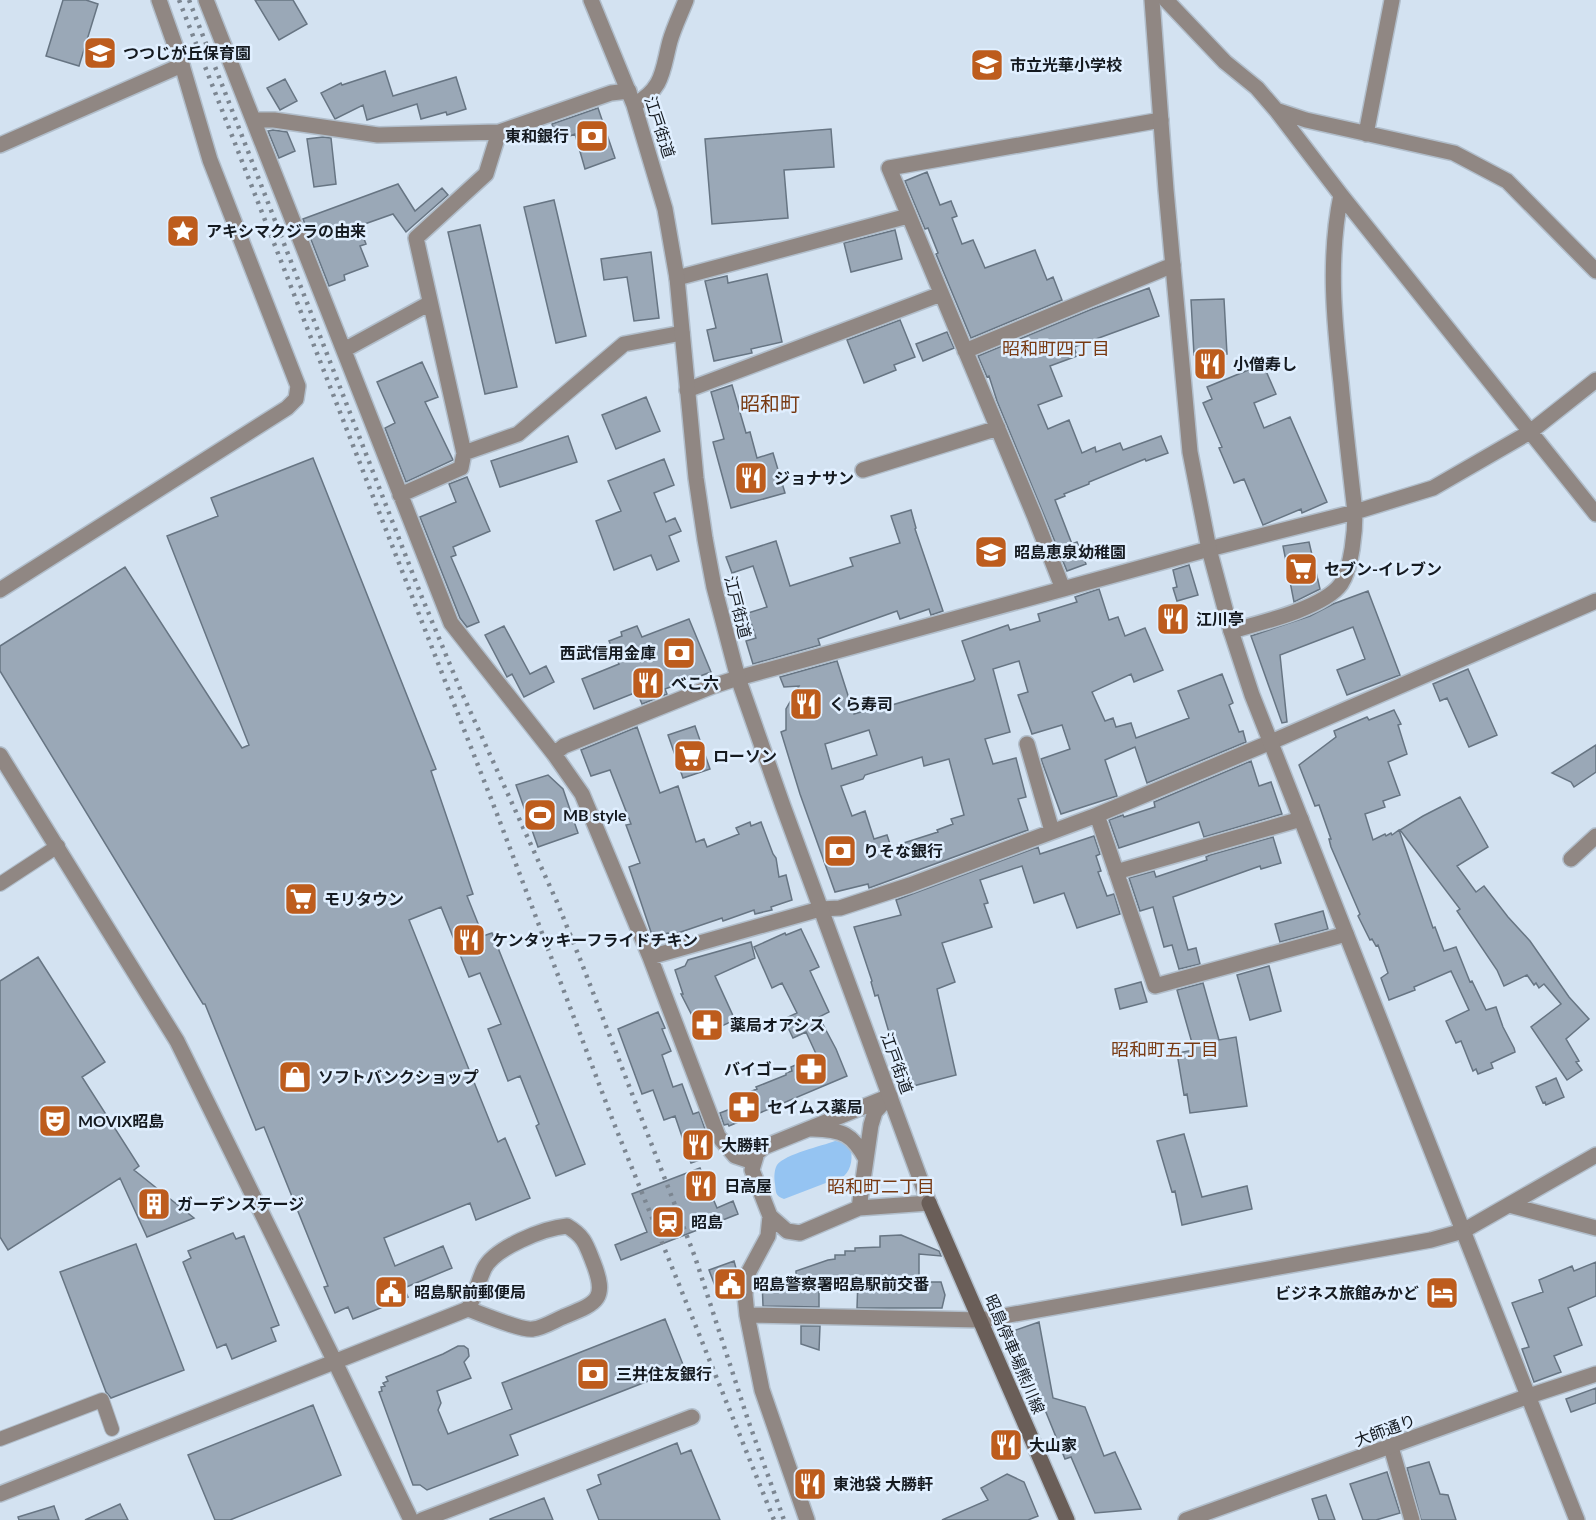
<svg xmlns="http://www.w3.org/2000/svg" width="1596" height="1520" font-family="Lato,'Noto Sans JP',sans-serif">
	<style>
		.green { fill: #95c4f2 }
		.building { fill: #9aa8b7; stroke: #677583; stroke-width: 1.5; fill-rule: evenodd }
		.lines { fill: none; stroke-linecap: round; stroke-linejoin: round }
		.pedestrian-casing { stroke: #b1becb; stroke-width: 16 }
		.minor-casing { stroke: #b1becb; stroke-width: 18 }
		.tertiary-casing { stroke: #b1becb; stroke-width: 18 }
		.secondary-casing { stroke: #b1becb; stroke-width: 18 }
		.pedestrian { stroke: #908783; stroke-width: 14 }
		.minor { stroke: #908783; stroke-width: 15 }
		.tertiary { stroke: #908783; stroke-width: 15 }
		.secondary { stroke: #6a5e58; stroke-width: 15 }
		.rail { stroke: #7c8691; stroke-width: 4.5; stroke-dasharray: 3 6; stroke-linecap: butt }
		.labels { text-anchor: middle; stroke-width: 5; stroke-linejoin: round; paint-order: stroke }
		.poi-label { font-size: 16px; font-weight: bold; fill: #151a20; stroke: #e0efff; text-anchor: start }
		.street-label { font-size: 16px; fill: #151a20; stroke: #e0efff }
		.neighbourhood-label { font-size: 18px; fill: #783a13; stroke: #e0efff }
		.quarter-label { font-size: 20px; fill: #783a13; stroke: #e0efff }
	</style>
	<rect width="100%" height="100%" fill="#d3e2f1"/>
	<path class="green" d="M835,1141L843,1142L850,1146C853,1156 852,1169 844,1176L784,1199C775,1196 776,1192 775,1184C774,1178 774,1170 777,1165C785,1154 822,1146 835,1141Z"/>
	<path class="building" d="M63,0H86L98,4L79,66L46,56Z
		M255,0H293L307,24L279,40Z
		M385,71L393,96L456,77L466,109L447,115L446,112L421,119L417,104L367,120L363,105L335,119L321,93L341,83L342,85Z
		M285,79L297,101L280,110L267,88Z
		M598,108L615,158L585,169L575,134L557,141L552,124Z
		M831,129L834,167L784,170L788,218L712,224L705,139Z
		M273,130L287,132L295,151L279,158L268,131Z
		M323,137L331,138L336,184L314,187L307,139Z
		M927,172L940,205L951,201L957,216L952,218L962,244L973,240L985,268L1035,250L1047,280L1053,277L1062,300L971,338L936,254L938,253L928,228L925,229L905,181Z
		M398,184L415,211L442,188L448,195L406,232L393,214L359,226L366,244L360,246L368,266L344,275L345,280L329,286L303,219Z
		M554,200L586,336L556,343L524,207Z
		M480,225L517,387L485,394L448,232Z
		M895,230L902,259L851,272L844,243Z
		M651,252L659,318L634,321L627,277L604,280L601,259Z
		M767,274L782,342L751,349L752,353L714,361L707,330L716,328L705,281L727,276L728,283Z
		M1149,288L1159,316L1074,347L1077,356L1050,366L1062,396L1038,405L1048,429L1069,420L1082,453L1095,447L1096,452L1120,443L1123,450L1161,436L1168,453L1146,461L1145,459L1089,482V484L1064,494L1065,496L1055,500L1072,544L1077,542L1086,564L1067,571L997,401L989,376L987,377L978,356L1092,309Z
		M1224,299L1227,354L1194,355L1191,300Z
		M900,320L915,357L894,365L896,370L864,383L847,340Z
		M947,332L954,348L923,361L916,344Z
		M422,362L438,397L425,402L453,460L406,482L385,428L395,423L377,382Z
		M1263,364L1276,394L1254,403L1264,428L1290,417L1327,502L1302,513L1301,509L1263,525L1244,479L1234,483L1219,448L1222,447L1203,403L1212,399L1207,387Z
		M732,385L746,433L750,432L757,458L773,453L785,493L731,508L713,442L724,439L711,392Z
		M646,397L660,431L616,449L602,415Z
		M568,436L577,462L500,487L491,461Z
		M313,458L436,769L431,771L473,894L467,896L483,936L492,933L585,1164L556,1176L536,1126L539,1124L520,1076L508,1081L488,1029L501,1024L480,973L469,977L441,907L409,920L498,1142L505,1138L530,1198L476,1220L470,1203L384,1238L395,1266L443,1246L452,1268L404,1288L408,1297L353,1319L348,1307L335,1313L324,1287L328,1286L264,1127L256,1130L205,1004H203L0,671V646L125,567L242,748L249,745L167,536L218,516L211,498Z
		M664,459L674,485L654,493L666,522L675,518L681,531L669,536L679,561L657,570L651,555L614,570L596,521L621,511L608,481Z
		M467,477L490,531L453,547L456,555L451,557L479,622L467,627L460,618L420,517L456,502L449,484Z
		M911,510L916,528L915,529L943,611L931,615L929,609L900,619L897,611L818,639L820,645L753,664L746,641L756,638L748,613L767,607L753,566L732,573L726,557L776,541L790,586L853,566L850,558L900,543L891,516Z
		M1309,542L1320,589L1294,602L1283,546Z
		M1189,565L1198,595L1177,601L1173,588L1177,587L1173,570Z
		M1099,589L1109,620L1118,617L1125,636L1145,628L1163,670L1134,682L1131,674L1092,692L1105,721L1113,718L1116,727L1131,723L1136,738L1189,718L1178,691L1222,674L1233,703L1229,705L1239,732L1243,731L1246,742L1147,783L1135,747L1105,760L1117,796L1061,814L1041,759L1070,749L1062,725L1032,734L1018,695L1028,692L1019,661L993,669L1010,732L985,739L993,764L1016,758L1026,797L1018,799L1028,830L869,888L868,884L835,892L800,794L781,732L786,730V709L799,686L784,687L780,677L837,661L854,714L884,705L885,707L973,681L975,679L962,641L1008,625L1010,630L1040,621L1038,614L1077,602L1075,597ZM869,730L877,755L832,769L825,744ZM922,757L924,766L949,759L964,815L951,819L953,824L937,830L938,832L891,847L887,835L874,839L865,811L852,816L841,786L863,779L865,775Z
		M1368,591L1400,675L1347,695L1337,670L1365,659L1353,627L1280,655L1287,722L1282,723L1251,636L1310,616L1333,604Z
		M689,619L711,672L665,689L667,694L642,704L637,692L594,709L582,679L619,664L609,641L622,636L621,632L637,626L642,637Z
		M504,626L530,674L546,666L554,682L524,697L512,674L507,677L485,635Z
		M1468,669L1497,735L1469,747L1447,698L1440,701L1433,684Z
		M1394,710L1401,724L1398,725L1407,754L1388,762L1400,795L1383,801L1385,807L1365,814L1373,840L1385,834L1386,836L1391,833L1392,835L1399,830L1433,928L1435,927L1444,951L1456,947L1470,982L1472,981L1486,1010L1496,1007L1503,1027L1514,1048L1515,1052L1491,1063L1493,1068L1478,1074L1476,1069L1473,1071L1461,1041L1456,1043L1446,1021L1469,1010L1451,971L1414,987L1415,990L1389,1000L1381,978L1388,973L1378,945L1376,946L1372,939L1370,940L1358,916L1360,914L1331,847L1329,839H1331L1319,805L1315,806L1299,765L1336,737L1334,731L1367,717L1369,720Z
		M695,726L710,769L683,778L668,735Z
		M637,727L660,793L678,786L696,842L704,839L707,847L739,834L736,828L750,822L751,826L761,822L773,854L776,858L779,877L786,875L792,900L771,907L772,910L755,914L754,910L723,921L722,918L669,936L668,933L653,938L629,867L640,863L626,825L631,824L610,770L591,776L581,750Z
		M1596,745V772L1574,787L1571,782L1552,773Z
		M1251,761L1259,786L1271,782L1282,814L1204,837L1199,822L1119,848L1109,820L1123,815L1124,817L1155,807L1154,802Z
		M548,775L563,789L578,833L538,847L516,785Z
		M1460,797L1488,847L1457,866L1476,892L1484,886L1508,917L1530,941L1569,997L1589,1019L1566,1039L1579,1061L1576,1062L1582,1070L1567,1080L1531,1027L1561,1004L1544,984L1539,988L1536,983L1534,985L1527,975L1504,986L1497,970L1457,911L1460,909L1400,830L1423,816Z
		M1094,836L1100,854L1096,856L1101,871L1098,872L1107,896L1114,894L1120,914L1077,928L1064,893L1034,903L1022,866L980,880L988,903L984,904L992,927L942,943L955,982L937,989L956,1075L913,1086L897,1044L890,1036L878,995L875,996L871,982L872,981L854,927L901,915L896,900L1038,847L1040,854Z
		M1273,837L1281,863L1261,869L1260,866L1173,897L1188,950L1196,948L1200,964L1179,969L1172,945L1164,947L1153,907L1140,911L1129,878L1154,871L1156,877L1207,860L1206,857L1210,855Z
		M1323,911L1328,929L1280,942L1275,924Z
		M801,929L819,967L810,971L829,1012L819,1017L836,1049L847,1076L729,1126L728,1124L724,1125L720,1113L733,1108L730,1100L757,1089L756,1087L786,1075V1073L792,1071L791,1067L817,1056L806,1032L793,1038L784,1019L797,1013L782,983L772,988L754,947L785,933L786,935Z
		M751,942L755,958L715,976L735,1020L702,1035L681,994H683L675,970L685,966L688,960Z
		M38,957L105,1062L82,1077L139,1166L134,1170L194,1218L147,1237L120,1178L8,1250L0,1237V981Z
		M1269,966L1281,1011L1250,1020L1237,975Z
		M1141,982L1147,1002L1120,1009L1115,989Z
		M1203,983L1219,1040L1236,1037L1247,1106L1190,1113L1187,1094L1184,1095L1177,1053L1194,1050L1177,990Z
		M658,1012L665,1028L662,1029L671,1051L662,1055L673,1087L682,1084L693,1114L699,1112L706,1132L696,1135L705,1158L691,1163L675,1116L664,1120L653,1090L642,1094L618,1029Z
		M1556,1078L1564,1097L1546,1105L1545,1102L1543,1103L1536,1087Z
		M1184,1134L1202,1197L1247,1186L1252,1209L1182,1225L1175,1191L1172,1192L1157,1141Z
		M700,1168L717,1208L733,1201L738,1214L621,1260L615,1245L647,1232L632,1194Z
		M233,1233L236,1239L244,1236L279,1325L271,1328L276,1341L232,1359L226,1344L217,1348L183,1262L191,1258L188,1251Z
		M901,1235L939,1251L941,1256L919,1254V1282H941L945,1295L942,1308H857L858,1278L823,1279V1284H819V1307L763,1306L762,1279L796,1277V1271L828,1260L835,1259V1255H845V1251H855V1248L880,1247V1236Z
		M136,1244L184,1370L111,1398L106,1392L60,1272Z
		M734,1261L737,1272L736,1284L717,1291L709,1270Z
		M1596,1262V1296L1568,1308L1582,1345L1554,1356L1561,1372L1534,1382L1522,1349L1529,1347L1512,1303L1543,1292L1539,1280L1572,1266L1574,1271Z
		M665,1319L684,1367L510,1435L518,1455L427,1490L420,1485H413L379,1392L382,1391L381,1387L385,1386L383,1383L388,1381L386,1377L443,1354L458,1346H464L468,1349L469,1356L464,1362L471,1378L437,1391L441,1403L438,1410L448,1434L512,1409L502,1383Z
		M1039,1322L1053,1398L1085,1407L1104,1456L1115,1452L1141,1509L1095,1513L1071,1457L1065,1459L1013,1331Z
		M801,1326H820L819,1350L801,1344Z
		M1596,1388V1403L1571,1412L1566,1399Z
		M313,1405L341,1475L230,1520H215L188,1455Z
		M677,1443L681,1454L691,1450L720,1520H599L587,1490L601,1484L598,1475Z
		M1429,1462L1440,1494L1448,1495L1456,1520H1421L1407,1468Z
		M1387,1472L1400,1513L1376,1520H1363L1350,1484Z
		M1007,1474L1024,1482L1038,1516L1028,1520H942L988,1500L981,1488Z
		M1326,1495L1335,1520H1319L1312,1499Z
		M544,1498L553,1520H490V1519Z
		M120,1504L128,1520H85Z
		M54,1506L59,1520H19L18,1517Z"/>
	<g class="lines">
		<g class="pedestrian-casing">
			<path id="pedestrian" d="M0,884L58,846
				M0,1439L102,1400L112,1429"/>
		</g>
		<g class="minor-casing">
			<path id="minor" d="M206,0L451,623L554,754L582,794L650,957L718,1136L735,1156L753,1162
				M1166,0L1225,62L1257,88L1276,110L1341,195L1596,514
				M1276,110L1306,120L1454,153L1507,181L1596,271
				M254,120H274L378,135L499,132L611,93L629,91
				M1366,134L1392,0
				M0,145L182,65
				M677,278L908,216
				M344,350L430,303
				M965,351L1173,265
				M687,390L941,294
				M464,453L416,238L486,174L499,132
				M863,470L998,428
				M400,495L461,468L464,453L518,434L624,344L682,333
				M1063,589L1034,515L889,168L1161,120
				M1231,631C1260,623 1324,608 1341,584C1352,567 1355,531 1355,512C1350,469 1345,426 1341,383C1334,320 1328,258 1341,195
				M1027,744L1052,831
				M554,754L564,746L713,686L738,678L1209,549L1355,512L1433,488L1530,432L1596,380
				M1097,815L1155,986L1346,934
				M1571,859L1596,836
				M1116,872L1301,819
				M650,957L820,909L840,908L910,885L1097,815L1271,742L1596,601
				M890,1096L764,1147L757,1153L752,1170L770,1216L787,1231L800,1233L859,1208L929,1203
				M813,1129C843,1130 852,1134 866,1159
				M1509,1205L1596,1228
				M859,1208L871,1125L875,1112L886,1100
				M770,1216L768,1236L746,1277L745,1295L747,1315L762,1390L807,1520
				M567,1226C584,1236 586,1244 593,1262C608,1300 597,1303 563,1317C554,1321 543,1328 533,1329C522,1331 482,1314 468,1309C475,1296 478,1282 484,1269C494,1248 544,1228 567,1226Z
				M747,1315L981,1320L1431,1240L1463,1231L1596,1155
				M1391,1447L1412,1520
				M422,1520L692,1417"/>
		</g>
		<g class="tertiary-casing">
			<path id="tertiary" d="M591,0L634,105L665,209L677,278L696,478L705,539L714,587L738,678L783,806L929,1203
				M1152,0L1166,190L1190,452L1209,549L1231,631L1252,695L1577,1520
				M634,105C664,88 662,71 670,41C674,27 681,13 686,0
				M0,590L287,408L296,399L298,386L210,160L182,65L159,0
				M0,755L177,1041L335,1362L411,1520
				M0,1494L468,1309
				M1186,1520L1529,1396L1596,1374"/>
		</g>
		<g class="secondary-casing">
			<path id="secondary" d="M929,1203L1067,1520"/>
		</g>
		<use href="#pedestrian" class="pedestrian"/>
		<use href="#minor" class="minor"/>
		<use href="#tertiary" class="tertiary"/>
		<use href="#secondary" class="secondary"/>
		<path class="rail" d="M179,0L497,814L613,1121L774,1520
			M189,0L421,595L461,691L557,902L582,964L695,1257L748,1420L784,1520"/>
	</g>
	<defs>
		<g id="school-square" transform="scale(1.725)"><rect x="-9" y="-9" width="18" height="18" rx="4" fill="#bd5c1d" stroke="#e0efff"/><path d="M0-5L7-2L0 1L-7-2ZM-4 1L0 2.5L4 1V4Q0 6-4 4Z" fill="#fff"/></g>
		<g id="bank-square" transform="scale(1.725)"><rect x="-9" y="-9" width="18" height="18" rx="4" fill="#bd5c1d" stroke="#e0efff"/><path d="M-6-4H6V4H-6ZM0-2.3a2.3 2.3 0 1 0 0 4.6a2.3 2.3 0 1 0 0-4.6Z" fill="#fff"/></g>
		<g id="sight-square" transform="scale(1.725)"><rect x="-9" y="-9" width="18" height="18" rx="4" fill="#bd5c1d" stroke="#e0efff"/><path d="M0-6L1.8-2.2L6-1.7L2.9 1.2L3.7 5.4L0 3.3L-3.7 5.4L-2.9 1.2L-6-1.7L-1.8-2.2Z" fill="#fff"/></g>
		<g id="restaurant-square" transform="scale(1.725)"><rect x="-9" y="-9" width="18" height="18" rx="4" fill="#bd5c1d" stroke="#e0efff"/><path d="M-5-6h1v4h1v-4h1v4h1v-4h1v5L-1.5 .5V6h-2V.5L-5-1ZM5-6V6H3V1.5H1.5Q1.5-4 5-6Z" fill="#fff"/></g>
		<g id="supermarket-square" transform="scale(1.725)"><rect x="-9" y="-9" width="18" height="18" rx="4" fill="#bd5c1d" stroke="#e0efff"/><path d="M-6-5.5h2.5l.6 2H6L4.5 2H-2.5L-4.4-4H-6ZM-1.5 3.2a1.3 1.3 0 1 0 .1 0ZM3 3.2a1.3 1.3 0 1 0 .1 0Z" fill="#fff"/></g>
		<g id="stadium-square" transform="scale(1.725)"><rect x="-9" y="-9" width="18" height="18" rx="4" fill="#bd5c1d" stroke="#e0efff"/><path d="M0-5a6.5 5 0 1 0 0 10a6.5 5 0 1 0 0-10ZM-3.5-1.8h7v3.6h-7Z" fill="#fff"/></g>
		<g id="pharmacy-square" transform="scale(1.725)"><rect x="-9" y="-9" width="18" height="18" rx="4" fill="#bd5c1d" stroke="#e0efff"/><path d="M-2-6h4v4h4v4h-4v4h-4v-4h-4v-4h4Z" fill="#fff"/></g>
		<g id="shop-square" transform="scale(1.725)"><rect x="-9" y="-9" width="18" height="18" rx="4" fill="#bd5c1d" stroke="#e0efff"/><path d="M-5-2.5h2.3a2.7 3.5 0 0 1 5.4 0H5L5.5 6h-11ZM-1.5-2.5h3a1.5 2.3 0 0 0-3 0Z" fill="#fff"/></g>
		<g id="theatre-square" transform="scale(1.725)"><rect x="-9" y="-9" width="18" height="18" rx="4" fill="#bd5c1d" stroke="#e0efff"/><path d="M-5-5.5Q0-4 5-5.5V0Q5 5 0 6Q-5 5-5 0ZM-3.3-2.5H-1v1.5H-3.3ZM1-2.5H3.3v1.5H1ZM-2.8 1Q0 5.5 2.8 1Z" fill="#fff"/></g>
		<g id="building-square" transform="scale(1.725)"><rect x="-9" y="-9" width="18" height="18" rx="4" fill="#bd5c1d" stroke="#e0efff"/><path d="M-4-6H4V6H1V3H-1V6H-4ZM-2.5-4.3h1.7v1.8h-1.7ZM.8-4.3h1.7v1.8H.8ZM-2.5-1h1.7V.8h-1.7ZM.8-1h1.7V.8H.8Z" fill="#fff"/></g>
		<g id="station-square" transform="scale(1.725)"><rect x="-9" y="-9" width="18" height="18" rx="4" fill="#bd5c1d" stroke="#e0efff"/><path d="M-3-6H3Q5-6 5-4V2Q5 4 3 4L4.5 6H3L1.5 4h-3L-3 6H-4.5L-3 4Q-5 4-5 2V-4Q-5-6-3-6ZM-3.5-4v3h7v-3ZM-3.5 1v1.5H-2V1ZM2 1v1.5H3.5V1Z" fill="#fff"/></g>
		<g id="civic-square" transform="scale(1.725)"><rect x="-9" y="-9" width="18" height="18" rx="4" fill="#bd5c1d" stroke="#e0efff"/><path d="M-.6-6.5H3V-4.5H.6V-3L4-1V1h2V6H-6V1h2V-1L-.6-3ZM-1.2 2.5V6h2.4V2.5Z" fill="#fff"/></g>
		<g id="hotel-square" transform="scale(1.725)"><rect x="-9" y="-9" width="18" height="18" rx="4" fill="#bd5c1d" stroke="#e0efff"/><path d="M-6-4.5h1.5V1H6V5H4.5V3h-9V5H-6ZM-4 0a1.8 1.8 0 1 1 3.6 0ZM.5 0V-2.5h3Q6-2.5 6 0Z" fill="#fff"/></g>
	</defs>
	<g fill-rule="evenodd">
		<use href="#school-square" x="100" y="53"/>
		<use href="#school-square" x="987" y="65"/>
		<use href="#bank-square" x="592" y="136"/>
		<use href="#sight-square" x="183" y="231"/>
		<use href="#restaurant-square" x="1210" y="364"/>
		<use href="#restaurant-square" x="751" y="478"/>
		<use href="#school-square" x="991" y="552"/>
		<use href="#supermarket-square" x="1301" y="569"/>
		<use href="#restaurant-square" x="1173" y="619"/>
		<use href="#bank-square" x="679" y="653"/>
		<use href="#restaurant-square" x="648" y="683"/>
		<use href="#restaurant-square" x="806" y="704"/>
		<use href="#supermarket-square" x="690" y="756"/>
		<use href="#stadium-square" x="540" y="815"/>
		<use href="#bank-square" x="840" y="851"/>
		<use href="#supermarket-square" x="301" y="899"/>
		<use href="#restaurant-square" x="469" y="940"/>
		<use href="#pharmacy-square" x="707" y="1025"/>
		<use href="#pharmacy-square" x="811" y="1069"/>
		<use href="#shop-square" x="295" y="1077"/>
		<use href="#pharmacy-square" x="744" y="1107"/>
		<use href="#theatre-square" x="55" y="1121"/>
		<use href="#restaurant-square" x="698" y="1145"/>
		<use href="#restaurant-square" x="701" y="1186"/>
		<use href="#building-square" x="154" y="1204"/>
		<use href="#station-square" x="668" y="1222"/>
		<use href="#civic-square" x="730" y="1284"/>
		<use href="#civic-square" x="391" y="1292"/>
		<use href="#hotel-square" x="1442" y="1293"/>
		<use href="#bank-square" x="593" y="1374"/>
		<use href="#restaurant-square" x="1006" y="1445"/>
		<use href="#restaurant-square" x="810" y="1484"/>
	</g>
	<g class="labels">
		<g class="poi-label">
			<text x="123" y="59">つつじが丘保育園</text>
			<text x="1010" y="71">市立光華小学校</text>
			<text x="569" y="142" text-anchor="end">東和銀行</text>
			<text x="206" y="237">アキシマクジラの由来</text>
			<text x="1233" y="370">小僧寿し</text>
			<text x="774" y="484">ジョナサン</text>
			<text x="1014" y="558">昭島恵泉幼稚園</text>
			<text x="1324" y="575">セブン-イレブン</text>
			<text x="1196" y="625">江川亭</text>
			<text x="656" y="659" text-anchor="end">西武信用金庫</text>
			<text x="671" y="689">べこ六</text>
			<text x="829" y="710">くら寿司</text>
			<text x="713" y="762">ローソン</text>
			<text x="563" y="821">MB style</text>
			<text x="863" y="857">りそな銀行</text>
			<text x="324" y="905">モリタウン</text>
			<text x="492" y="946">ケンタッキーフライドチキン</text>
			<text x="730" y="1031">薬局オアシス</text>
			<text x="788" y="1075" text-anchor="end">バイゴー</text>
			<text x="318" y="1083">ソフトバンクショップ</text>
			<text x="767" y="1113">セイムス薬局</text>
			<text x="78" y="1127">MOVIX昭島</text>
			<text x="721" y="1151">大勝軒</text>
			<text x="724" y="1192">日高屋</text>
			<text x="177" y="1210">ガーデンステージ</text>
			<text x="691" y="1228">昭島</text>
			<text x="753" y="1290">昭島警察署昭島駅前交番</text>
			<text x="414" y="1298">昭島駅前郵便局</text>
			<text x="1419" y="1299" text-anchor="end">ビジネス旅館みかど</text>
			<text x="616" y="1380">三井住友銀行</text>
			<text x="1029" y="1451">大山家</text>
			<text x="833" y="1490">東池袋 大勝軒</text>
		</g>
		<g class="street-label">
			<text transform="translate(660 127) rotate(72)" y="6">江戸街道</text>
			<text transform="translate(738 607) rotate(76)" y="6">江戸街道</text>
			<text transform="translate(897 1063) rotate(70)" y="6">江戸街道</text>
			<text transform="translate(1015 1354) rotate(67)" y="6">昭島停車場熊川線</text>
			<text transform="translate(1385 1430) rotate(-20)" y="6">大師通り</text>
		</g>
		<g class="neighbourhood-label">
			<text x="1056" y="355">昭和町四丁目</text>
			<text x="1165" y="1056">昭和町五丁目</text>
			<text x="881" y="1193">昭和町二丁目</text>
		</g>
		<g class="quarter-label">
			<text x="770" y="411">昭和町</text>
		</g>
	</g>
</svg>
